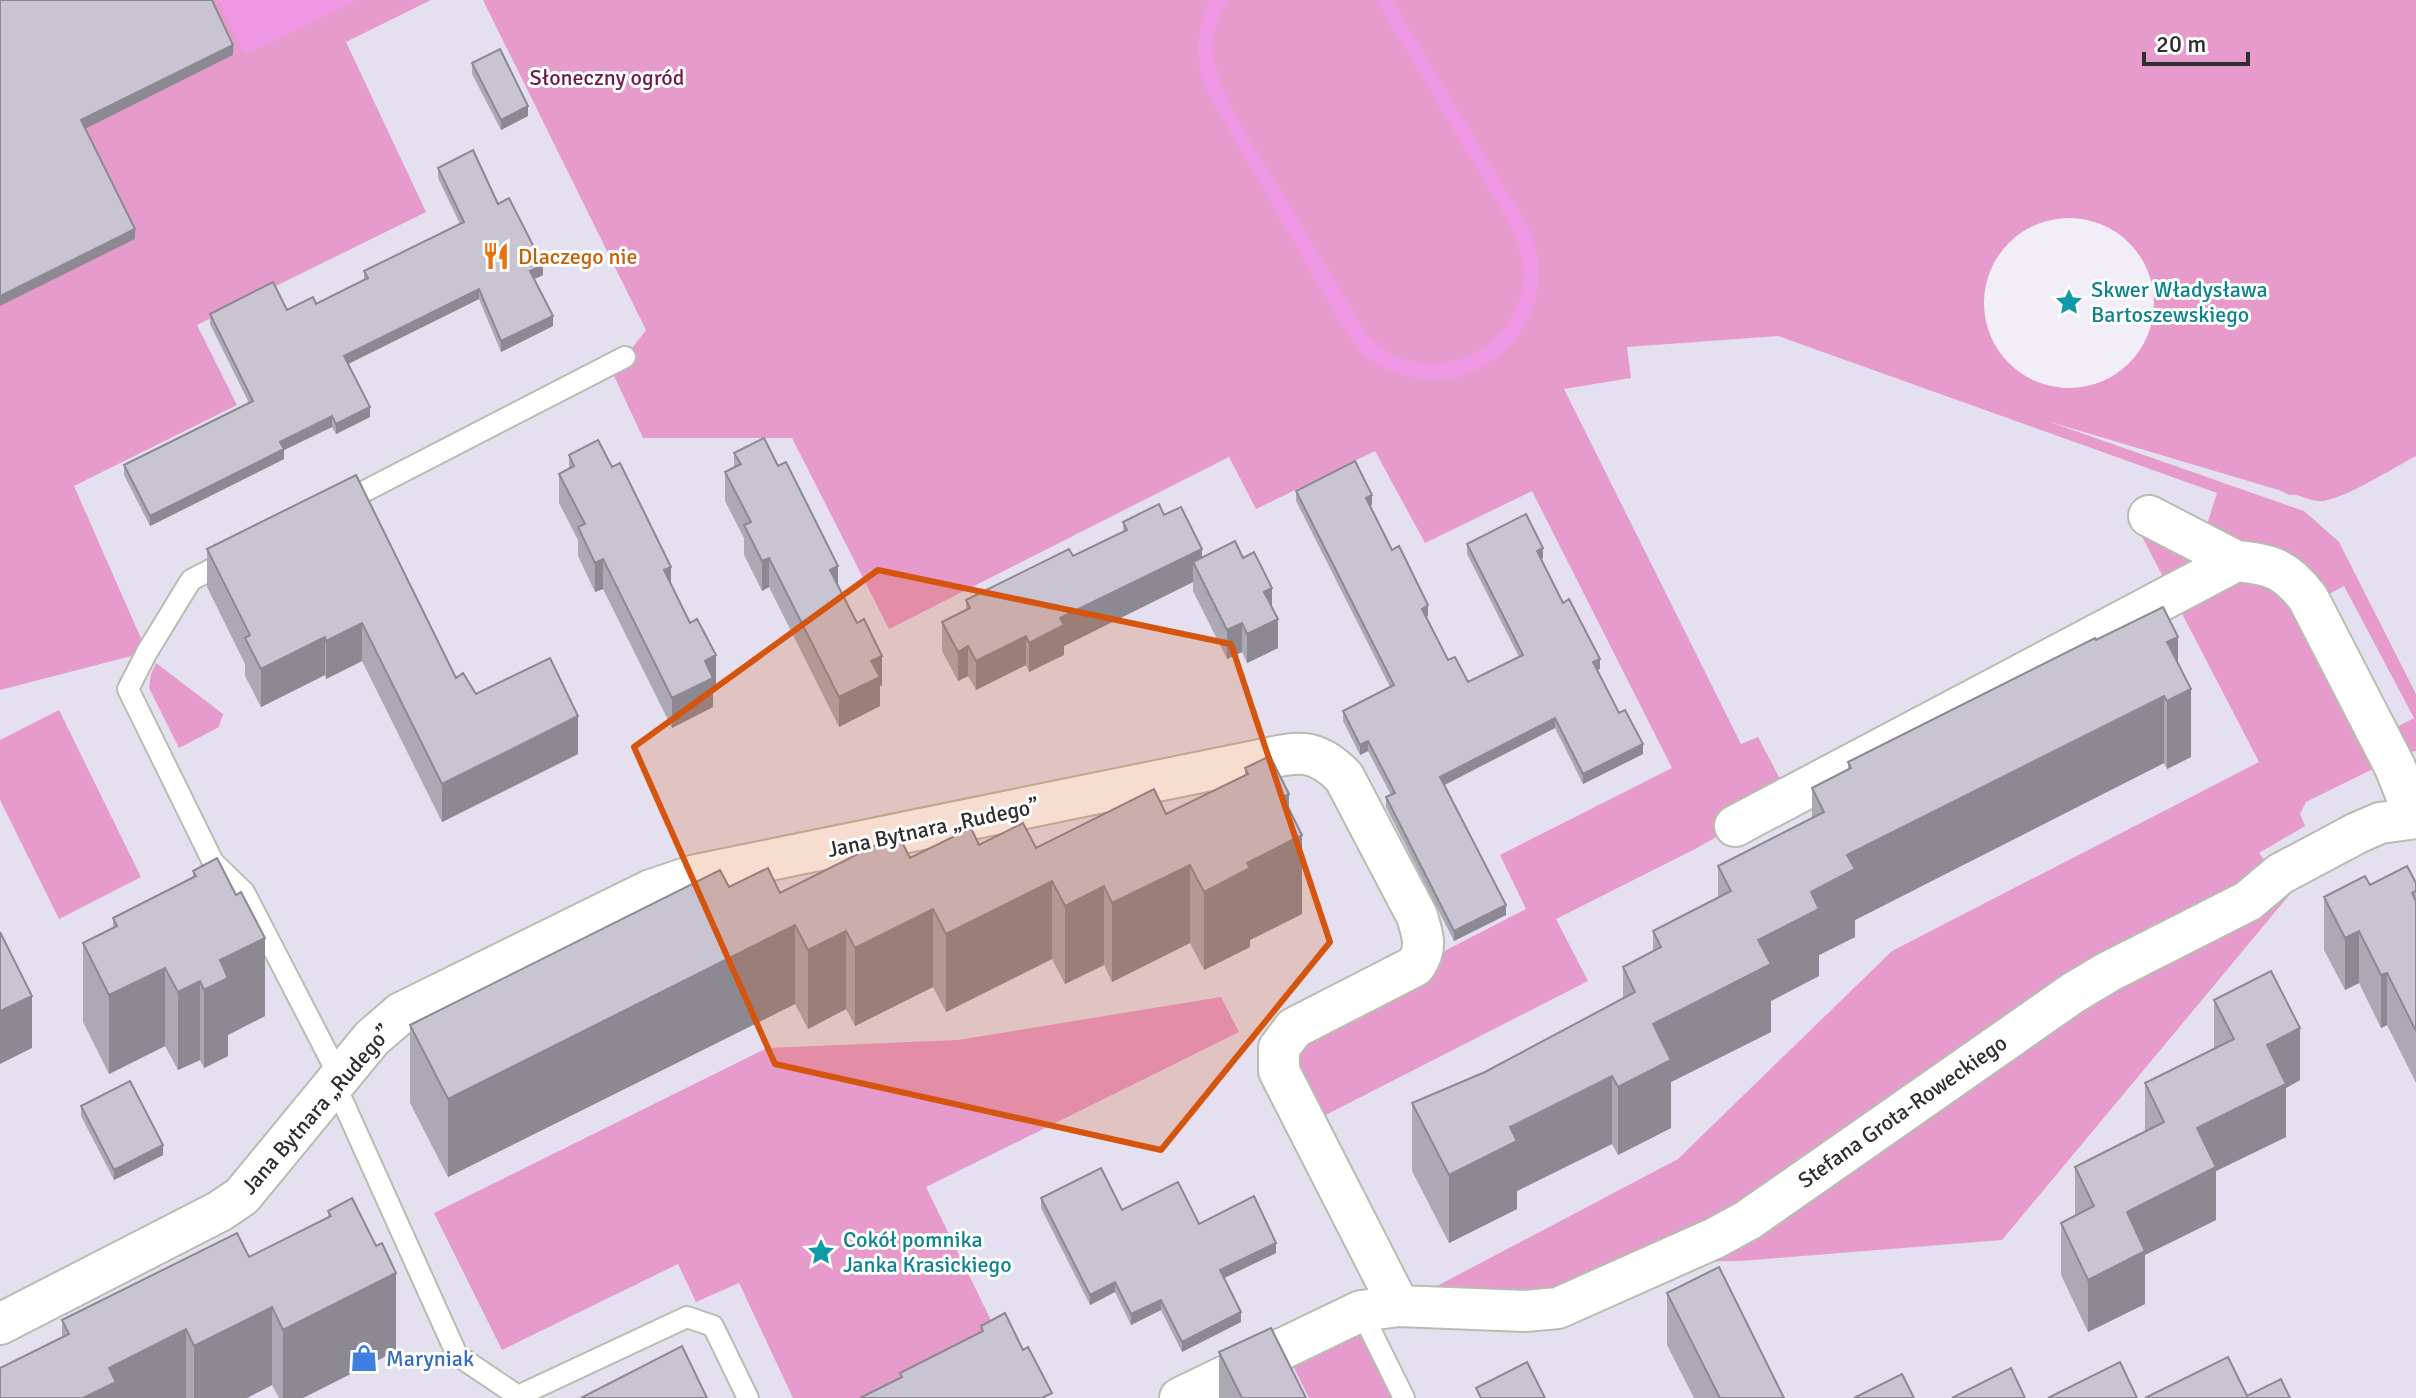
<svg xmlns="http://www.w3.org/2000/svg" width="2416" height="1398" font-family="Signika,sans-serif">
	<style>
		.green { fill: #e79bcd }
		.pitch { fill: #ee97e4 }
		.plaza { fill: #f1eef7 }
		.lines { fill: none; stroke-linecap: round; stroke-linejoin: round }
		.service-casing { stroke: #b7beb0; stroke-width: 24 }
		.minor-casing { stroke: #b7beb0; stroke-width: 44 }
		.service { stroke: #fff; stroke-width: 20 }
		.minor { stroke: #fff; stroke-width: 40 }
		.wall { fill: #aca9b5 }
		.shaded-wall { fill: #8c8993 }
		.building { fill: #c8c4d2; stroke: #8c8993; stroke-width: 2 }
		.marked { fill: #d5550f; fill-opacity: 0.2; stroke: #d5550f; stroke-width: 6; stroke-linejoin: round }
		.labels { text-anchor: middle; stroke-width: 6; stroke-linejoin: round; paint-order: stroke }
		.park-label { font-size: 22px; fill: #701946; stroke: #fff }
		.food-label { font-size: 22px; fill: #c56008; stroke: #fff; text-anchor: start }
		.culture-label { font-size: 22px; fill: #0d838f; stroke: #fff; text-anchor: start }
		.street-label { font-size: 22px; fill: #2e2e2e; stroke: #fff }
		.shop-label { font-size: 22px; fill: #366cbe; stroke: #fff; text-anchor: start }
	</style>
	<rect width="100%" height="100%" fill="#e4e0ef"/>
	<path class="green" d="M0,0H431L346,42L426,212L197,325L237,405L74,486L147,652L0,690Z
		M483,0H2416V456C2395,467 2340,502 2319,501C2308,501 2300,493 2289,495L2282,491L2047,421L2304,511L2339,542L2416,694V751L2405,753L2391,730L2414,718L2344,586L2322,598L2379,766L2306,802L2300,814L2305,826L2259,853L2291,893L2002,1240L1740,1261L1661,1262L1583,1299L1399,1306L1678,1159L1892,951L2259,762L2135,523L2201,543L2217,493L1778,336L1627,347L1631,378L1564,389L1741,744L1758,737L1789,796L1695,849L1556,919L1588,981L1306,1125L1279,1048L1415,966L1526,909L1500,855L1672,768L1532,491L1425,543L1375,451L1256,509L1229,457L889,629L792,438H643L609,365L625,357L646,330Z
		M156,663L223,714L219,727L179,748L149,688L151,674Z
		M59,710L141,877L59,919L0,800V740Z
		M1221,997L1239,1032L926,1187L1004,1347L897,1398H793L739,1283L696,1302L678,1264L502,1350L434,1213L767,1048L958,1040Z
		M1361,1311L1404,1398H1309L1284,1348Z"/>
	<path class="pitch" d="M219,0H358L245,54Z
		M1228,0C1200,44 1216,75 1236,117L1367,334C1420,392 1515,359 1523,281C1525,263 1519,245 1512,228L1376,0H1392L1528,226C1571,321 1475,415 1380,366C1361,356 1351,338 1339,321L1204,86C1195,55 1197,29 1210,0Z"/>
	<path class="plaza" d="M1984 303a85 85 0 1 1 170 0a85 85 0 1 1-170 0Z"/>
	<g class="lines">
		<g class="service-casing">
			<path id="service" d="M340,504L625,357
				M230,560L191,580L147,652L128,689L213,862L244,892L339,1076
				M334,1082L457,1355L518,1396L687,1317L713,1326L748,1398
				M1361,1311L1404,1398"/>
		</g>
		<g class="minor-casing">
			<path id="minor" d="M2149,516L2236,561
				M1735,826L2236,561C2271,564 2286,569 2308,598L2395,767L2415,817
				M0,1324L220,1211L242,1196L372,1038L401,1013L651,890L696,875L1250,762C1292,754 1311,743 1344,777L1417,916C1423,937 1428,947 1415,966L1294,1028L1279,1048V1071L1399,1306
				M1180,1398L1361,1311L1399,1306L1525,1311L1558,1308L1715,1238L1748,1220L2073,993L2108,972L2248,901L2280,874L2357,833L2380,823L2416,818"/>
		</g>
		<use href="#service" class="service"/>
		<use href="#minor" class="minor"/>
	</g>
	<path class="wall" d="M472,63L528,116L501,130L472,74Z
		M438,168L498,204L543,275L534,279L553,326L501,352L479,299L348,364L370,417L336,434L332,427L284,450V459L150,526L124,475V465L249,403L210,324V314L287,310L316,304L364,280V271L460,224L438,178Z
		M734,453L838,585L882,685L880,686V706L839,727L769,587L762,591L744,555V538L725,501V472L734,467Z
		M569,455L671,585L716,685L713,686V707L672,728L603,589L595,592L578,556V540L559,503V474L569,469Z
		M356,475L456,678L476,694L578,754L442,822L362,661L326,679L325,675L261,707L245,676V664L207,587V549Z
		M1296,491L1372,505L1370,506L1392,550L1428,616L1426,617L1448,660L1468,682L1519,657L1467,554V544L1543,558L1541,559L1563,603L1600,669L1597,670L1619,713L1643,754L1583,784L1555,728L1445,785L1506,915L1454,941L1386,807V797L1391,795L1368,751L1360,755L1343,721V711L1390,687L1296,501Z
		M1164,515L1202,558H1243L1272,606L1278,648L1247,663L1242,652L1227,659L1193,591V582L1064,646V655L1029,672L1026,665L976,690L968,676L958,681L942,651V622L966,610V600L1073,556L1123,532V522Z
		M2096,640L2178,664L2191,757L2167,769L2164,763L1855,920V937L1819,955V976L1771,1001V1032L1671,1082V1128L1618,1155L1612,1144L1517,1191V1209L1449,1243L1412,1171V1103L1485,1072L1623,999V967L1653,951V931L1718,898V866L1812,819V788L1848,769V762Z
		M1245,768L1289,808L1302,914L1250,940V947L1204,970L1190,943L1112,982L1104,965L1065,984L1052,959L946,1012L933,987L855,1026L846,1009L808,1029L795,1004L448,1177L410,1103V1025L729,887L780,893L910,858L979,845L1036,848L1166,814L1245,775Z
		M193,871L236,895L265,1016L228,1035V1056L204,1068L200,1060L178,1070L165,1046L109,1074L83,1022V943L113,929V918L193,878Z
		M2416,883V1083L2387,1025L2381,1028L2359,983L2345,990L2324,950V897L2370,885Z
		M2214,1000L2300,1080L2286,1088V1137L2216,1171V1220L2145,1255V1304L2088,1332L2061,1275V1223L2075,1216V1167L2145,1132V1083L2214,1048Z
		M81,1106L163,1155L114,1180L81,1116Z
		M1041,1198L1122,1210L1276,1253L1224,1278L1241,1322L1182,1352L1161,1310L1131,1325L1115,1292L1090,1305L1041,1208Z
		M328,1211L396,1351L303,1398H279L272,1385L247,1398H0L62,1338V1320L249,1257L328,1218Z
		M1667,1293L1784,1398H1694L1667,1345Z
		M1219,1352L1306,1398H1219Z"/>
	<path class="shaded-wall" d="M233,45V55L81,131V120Z
		M528,106V116L501,130V120Z
		M135,229V239L0,306V296Z
		M543,265V275L530,281V271Z
		M479,289V299L344,366V356Z
		M553,316V326L501,352V341Z
		M370,407V417L336,434V424Z
		M332,416V427L284,450V459L150,526V516L280,442Z
		M1372,495V505L1366,508V498Z
		M1543,548V558L1537,561V551Z
		M1202,549V578L1193,562V582L1064,646V655L1029,672V643L1060,618Z
		M769,558V587L762,591V561Z
		M603,559V589L595,592V563Z
		M838,566V596L830,570Z
		M671,567V596L664,570Z
		M1272,588V617L1264,592Z
		M1428,605V616L1422,619V609Z
		M1278,619V648L1247,663V634Z
		M362,623V661L326,679V641Z
		M1242,623V652L1227,659V630Z
		M1026,636V665L976,690V661Z
		M325,637V675L261,707V669Z
		M2178,637V696L2191,689V757L2167,769V642Z
		M968,646V676L958,681V652Z
		M716,655V685L713,686V707L672,728V698L705,661Z
		M882,656V685L880,686V706L839,727V697L871,661Z
		M1600,659V669L1593,672V662Z
		M2164,696V763L1855,920V937L1819,955V976L1771,1001V1032L1671,1082V1128L1618,1155V1087L1653,1024L1758,940L1811,892L1847,855Z
		M578,716V754L442,822V784Z
		M1555,718V728L1440,787V777Z
		M1368,741V751L1360,755V745Z
		M1643,744V754L1583,784V774Z
		M1289,794V842L1302,835V914L1250,940V947L1204,970V892L1247,863L1283,797Z
		M1190,865V943L1112,982V903Z
		M1052,881V959L946,1012V934Z
		M1104,886V965L1065,984V906Z
		M1506,905V915L1454,941V931Z
		M933,909V987L855,1026V948Z
		M795,925V1004L448,1177V1099Z
		M846,931V1009L808,1029V950Z
		M2359,931V983L2345,990V938Z
		M265,938V1016L228,1035V1056L204,1068V990L220,960Z
		M165,968V1046L109,1074V995Z
		M2387,973V1025L2381,1028V975Z
		M200,981V1060L178,1070V992Z
		M32,996V1048L0,1064V1011Z
		M2300,1028V1080L2286,1088V1137L2216,1171V1220L2145,1255V1304L2088,1332V1280L2127,1212L2267,1045Z
		M1612,1076V1144L1517,1191V1209L1449,1243V1175L1510,1127Z
		M163,1145V1155L114,1180V1170Z
		M1276,1243V1253L1220,1280V1270Z
		M396,1273V1351L303,1398H283V1330Z
		M1115,1282V1292L1090,1305V1295Z
		M1161,1300V1310L1131,1325V1314Z
		M272,1307V1385L247,1398H194V1346Z
		M1241,1312V1322L1182,1352V1342Z
		M186,1329V1398H83L109,1368Z"/>
	<path class="building" d="M0,0H212L233,45L81,120L135,229L0,296Z
		M500,49L528,106L501,120L472,63Z
		M473,150L498,204L509,198L543,265L530,271L553,316L501,341L479,289L344,356L370,407L336,424L332,416L280,442L284,449L150,516L124,465L253,401L210,314L273,282L287,310L313,297L316,304L368,278L364,271L464,222L438,168Z
		M764,438L778,466L786,462L838,566L830,570L857,623L864,619L882,656L871,661L880,677L839,697L769,558L762,561L744,525L751,522L725,472L741,464L734,453Z
		M598,440L612,467L620,463L671,567L664,570L690,623L697,619L716,655L705,661L713,678L672,698L603,559L595,563L578,527L585,524L559,474L574,466L569,455Z
		M1355,461L1372,495L1366,498L1392,550L1399,546L1428,605L1422,609L1448,660L1455,657L1468,682L1523,655L1467,544L1526,514L1543,548L1537,551L1563,603L1569,599L1600,659L1593,662L1619,713L1625,710L1643,744L1583,774L1555,718L1440,777L1506,905L1454,931L1386,797L1395,793L1368,741L1360,745L1343,711L1394,685L1296,491Z
		M356,475L456,678L463,673L476,694L550,658L578,716L442,784L362,623L326,641L325,637L261,669L245,638L250,635L207,549Z
		M1159,504L1164,515L1181,507L1202,549L1060,618L1064,625L1029,643L1026,636L976,661L968,646L958,652L942,622L970,608L966,600L1069,549L1073,556L1127,530L1123,522Z
		M1235,541L1243,558L1254,552L1272,588L1264,592L1278,619L1247,634L1242,623L1227,630L1193,562Z
		M2163,607L2178,637L2167,642L2191,689L2167,701L2164,696L1847,855L1855,869L1811,892L1819,909L1758,940L1771,964L1653,1024L1671,1060L1618,1087L1612,1076L1510,1127L1517,1141L1449,1175L1412,1103L1485,1072L1635,992L1623,967L1661,947L1653,931L1731,891L1718,866L1824,812L1812,788L1851,768L1848,762L2095,638L2096,640Z
		M1270,756L1289,794L1283,797L1302,835L1247,863L1250,868L1204,892L1190,865L1112,903L1104,886L1065,906L1052,881L946,934L933,909L855,948L846,931L808,950L795,925L448,1099L410,1025L720,870L729,887L768,868L780,893L898,834L910,858L971,828L979,845L1023,823L1036,848L1154,789L1166,814L1248,774L1245,768Z
		M217,858L236,895L241,892L265,938L220,960L228,978L204,990L200,981L178,992L165,968L109,995L83,943L117,926L113,918L196,876L193,871Z
		M2407,866L2416,883V891L2412,893L2416,901V1031L2387,973L2381,975L2359,931L2345,938L2324,897L2365,876L2370,885Z
		M0,932L32,996L0,1011Z
		M2271,971L2300,1028L2267,1045L2286,1084L2197,1128L2216,1167L2127,1212L2145,1251L2088,1280L2061,1223L2094,1206L2075,1167L2164,1122L2145,1083L2234,1039L2214,1000Z
		M130,1081L163,1145L114,1170L81,1106Z
		M1101,1168L1122,1210L1178,1182L1199,1224L1254,1196L1276,1243L1220,1270L1241,1312L1182,1342L1161,1300L1131,1314L1115,1282L1090,1295L1041,1198Z
		M352,1198L376,1246L382,1243L396,1273L283,1330L272,1307L194,1346L186,1329L109,1368L116,1382L83,1398H0V1368L69,1334L62,1320L237,1233L249,1257L331,1216L328,1211Z
		M1719,1267L1784,1398H1720L1667,1293Z
		M1005,1313L1023,1350L1028,1347L1052,1393L1042,1398H860L902,1377L900,1373L983,1331L981,1326Z
		M1271,1328L1306,1398H1242L1219,1352Z
		M682,1346L707,1398H581Z
		M2228,1357L2247,1396L2281,1379L2290,1398H2145Z
		M1527,1362L1545,1398H1481L1476,1388Z
		M2120,1362L2137,1398H2048Z
		M2011,1368L2025,1398H1952Z
		M1902,1374L1914,1398H1854Z"/>
	<path class="marked" d="M878,570L1231,644L1330,942L1161,1150L775,1064L634,747Z"/>
	<defs>
		<g id="restaurant-bare" transform="scale(2.16)"><path d="M-5-6h1v4h1v-4h1v4h1v-4h1v5L-1.5 .5V6h-2V.5L-5-1ZM5-6V6H3V1.5H1.5Q1.5-4 5-6Z" fill="#e8710a" stroke="#fff" stroke-width="2.5" paint-order="stroke"/></g>
		<g id="sight-bare" transform="scale(2.16)"><path d="M0-6L1.8-2.2L6-1.7L2.9 1.2L3.7 5.4L0 3.3L-3.7 5.4L-2.9 1.2L-6-1.7L-1.8-2.2Z" fill="#0f9aa8" stroke="#fff" stroke-width="2.5" paint-order="stroke"/></g>
		<g id="shop-bare" transform="scale(2.16)"><path d="M-5-2.5h2.3a2.7 3.5 0 0 1 5.4 0H5L5.5 6h-11ZM-1.5-2.5h3a1.5 2.3 0 0 0-3 0Z" fill="#3f7fe0" stroke="#fff" stroke-width="2.5" paint-order="stroke"/></g>
	</defs>
	<g fill-rule="evenodd">
		<use href="#restaurant-bare" x="496" y="256"/>
		<use href="#sight-bare" x="2069" y="302"/>
		<use href="#sight-bare" x="821" y="1252"/>
		<use href="#shop-bare" x="364" y="1358"/>
	</g>
	<g class="labels">
		<g class="park-label">
			<text x="607" y="85">Słoneczny ogród</text>
		</g>
		<g class="food-label">
			<text x="518" y="264">Dlaczego nie</text>
		</g>
		<g class="culture-label">
			<text x="2091" y="297">Skwer Władysława<tspan x="2091" dy="25">Bartoszewskiego</tspan></text>
			<text x="843" y="1247">Cokół pomnika<tspan x="843" dy="25">Janka Krasickiego</tspan></text>
		</g>
		<g class="street-label">
			<text transform="translate(933 827) rotate(-12)" y="8">Jana Bytnara „Rudego”</text>
			<text transform="translate(316 1109) rotate(-49)" y="8">Jana Bytnara „Rudego”</text>
			<text transform="translate(1902 1111) rotate(-35)" y="8">Stefana Grota-Roweckiego</text>
		</g>
		<g class="shop-label">
			<text x="386" y="1366">Maryniak</text>
		</g>
	</g>
	<path d="M2144 52v12h104v-12" fill="none" stroke="#2e2e2e" stroke-width="4"/>
	<text x="2156" y="52" font-size="24" fill="#2e2e2e" stroke="#ffffff" stroke-width="6" paint-order="stroke">20 m</text>
</svg>
